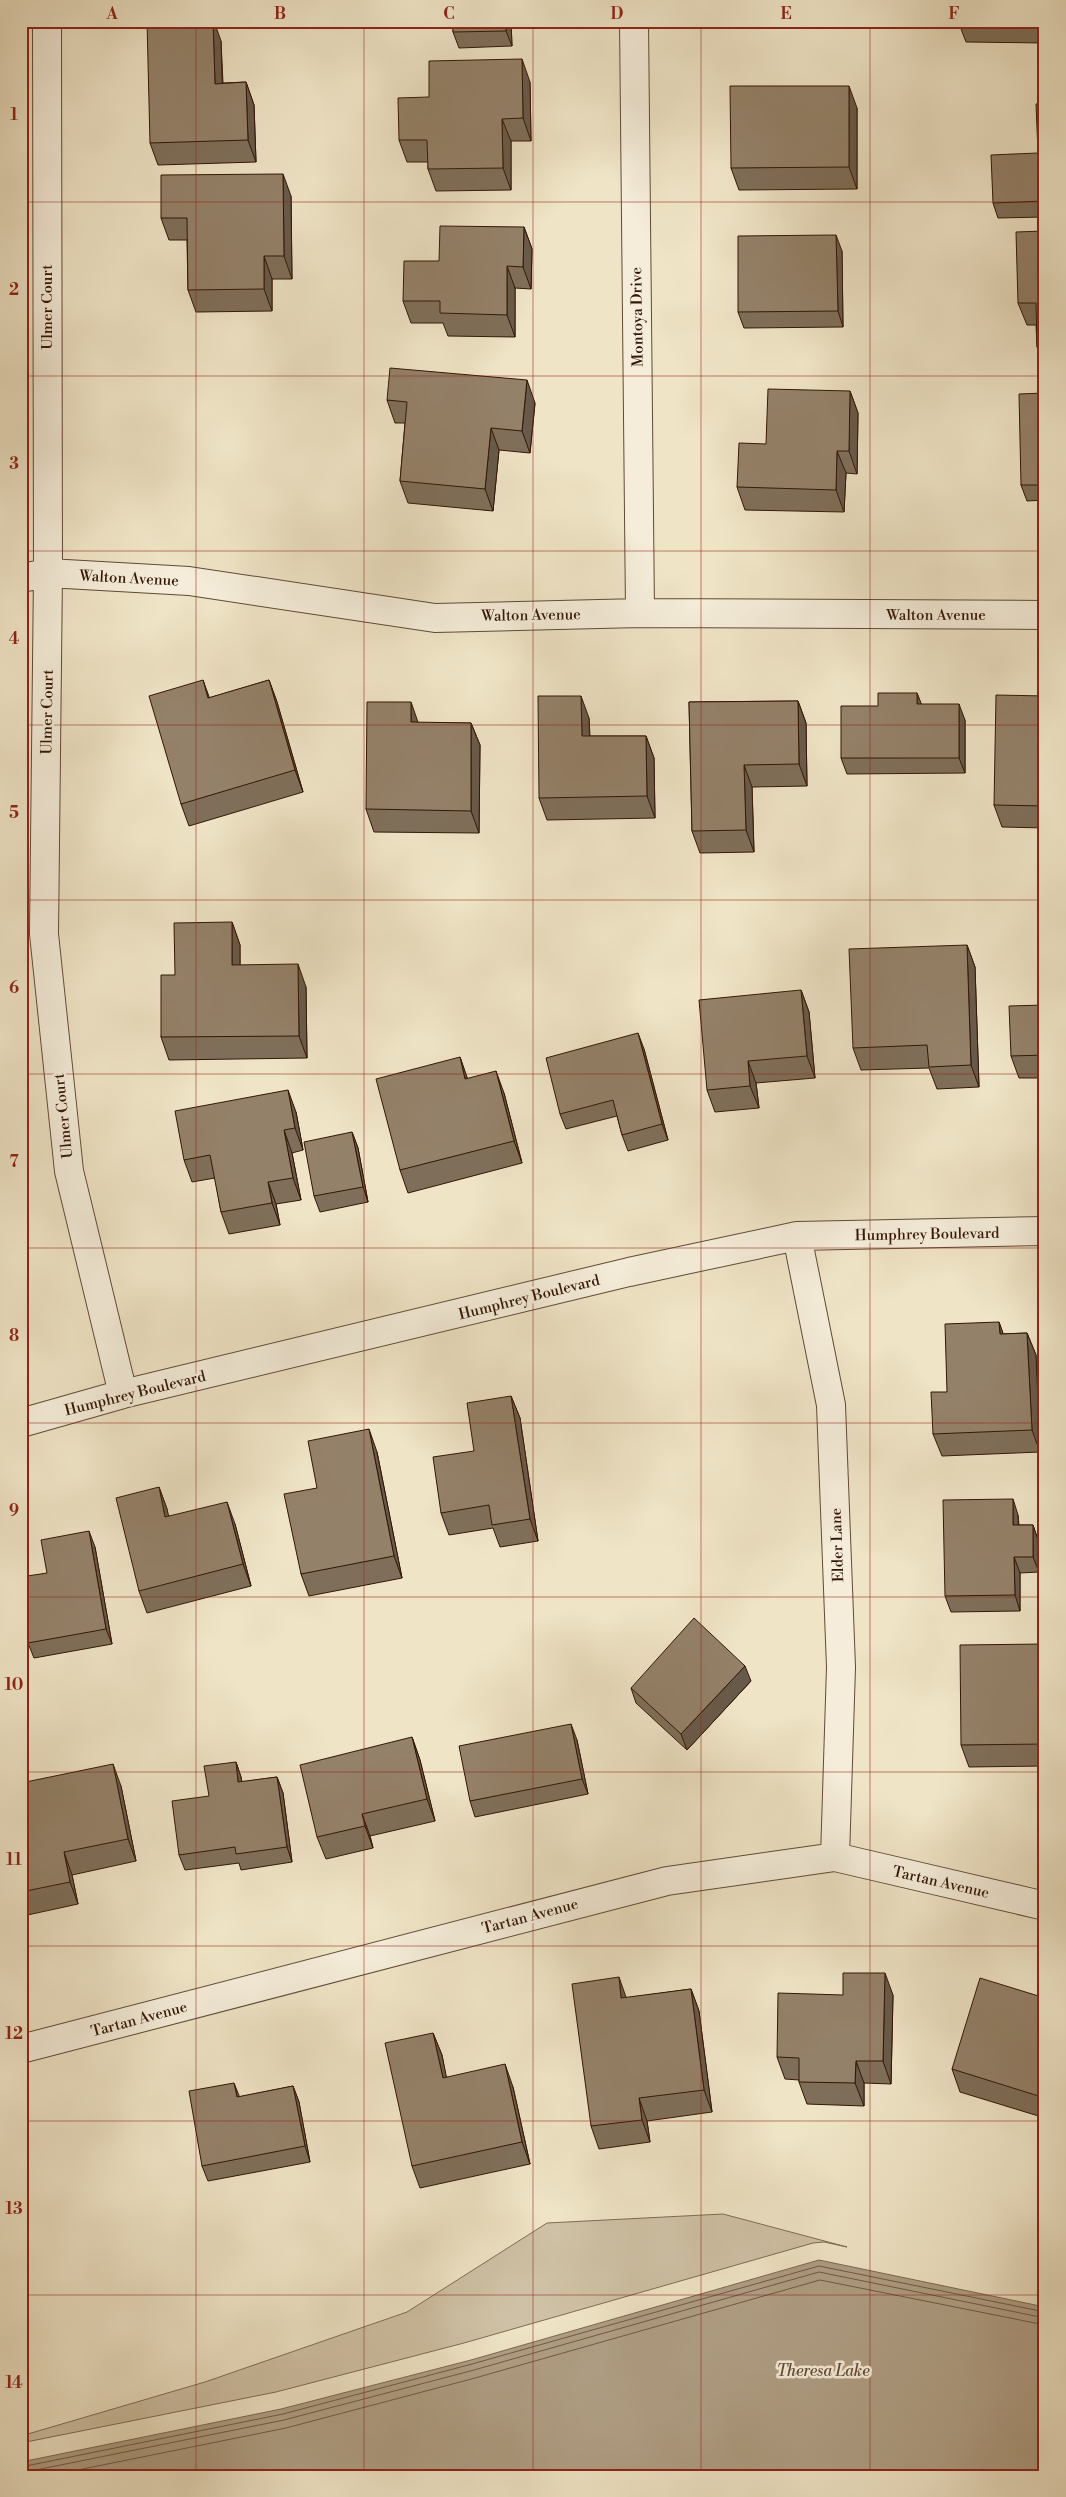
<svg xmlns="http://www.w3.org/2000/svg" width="1066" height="2497" font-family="'Libre Bodoni',serif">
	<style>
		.green { fill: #cfc1a5; stroke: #806c55 }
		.water { fill: #af9e84; stroke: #7d6851 }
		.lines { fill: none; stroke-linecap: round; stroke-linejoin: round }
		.shore { stroke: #705a44; stroke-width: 1 }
		.minor-casing { stroke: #614a35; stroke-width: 30 }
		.minor { stroke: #f5edda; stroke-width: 28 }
		.wall { fill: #7f6f5a; stroke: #321605 }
		.shaded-wall { fill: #685a4a; stroke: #321605 }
		.building { fill: #948169; stroke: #321605 }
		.grid { fill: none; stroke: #8f2418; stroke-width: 1; stroke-opacity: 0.55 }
		.labels { text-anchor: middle; stroke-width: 5; stroke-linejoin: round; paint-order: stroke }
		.street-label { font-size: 15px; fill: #321605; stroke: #f5edda }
		.water-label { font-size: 16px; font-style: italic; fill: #644c38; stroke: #f5edda }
		.neatline { fill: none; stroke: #8f2418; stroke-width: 2 }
		.grid-label { font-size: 16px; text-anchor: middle; font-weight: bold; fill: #8f2418 }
	</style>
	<rect width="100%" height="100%" fill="#efe4c6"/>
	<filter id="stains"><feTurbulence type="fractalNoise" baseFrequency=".004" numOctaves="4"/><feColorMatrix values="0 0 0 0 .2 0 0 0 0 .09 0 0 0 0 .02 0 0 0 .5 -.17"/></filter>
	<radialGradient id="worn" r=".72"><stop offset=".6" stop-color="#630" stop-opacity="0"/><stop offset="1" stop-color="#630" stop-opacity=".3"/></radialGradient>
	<path class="green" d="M723,2214L847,2247L824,2242L813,2243L464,2343L276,2392L21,2443V2436L205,2382L407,2312L547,2223Z"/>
	<path class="water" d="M819,2260L1045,2307V2476H21V2462L281,2409L471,2360Z"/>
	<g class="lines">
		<path class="shore" d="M21,2467L283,2414L472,2364L819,2266L1045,2312
			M21,2473L284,2420L474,2370L819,2272L1045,2318
			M48,2476L286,2428L475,2378L820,2280L1045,2325"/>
		<g class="minor-casing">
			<path id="minor" d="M47,21L48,573L44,934L69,1171L123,1394
				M634,21L640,613
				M21,578L48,573L189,581L435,618L640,613L1045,615
				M797,1236L831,1405L841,1667L835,1857
				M21,1423L123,1394L629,1272L797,1236L1045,1231
				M21,2049L667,1881L835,1857L1045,1906"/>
		</g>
		<use href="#minor" class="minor"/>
	</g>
	<path class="wall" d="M453,21H511L512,46L459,48L453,32Z
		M958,21H1045V43L966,42Z
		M221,41L223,83L246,82L254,105L256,162L158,165L150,143Z
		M530,82L531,141H511V190L436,191L428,169V162H407L399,140L429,97Z
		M1045,103V217L998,218L993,203L1038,153Z
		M857,108V189L739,190L731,168Z
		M291,196L292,279H272V311L196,312L188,290L187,240H169L161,218Z
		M524,227L532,249L531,289L515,288V337L448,336L443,323H411L403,301L439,261Z
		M1045,231V369L1037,347L1036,325H1027L1018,303Z
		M842,251L843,327L744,328L738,312Z
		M850,391L858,413L857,474L846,473L844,512L745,510L737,487L766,444Z
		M1045,393V500L1027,501L1021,485Z
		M387,400L535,403L530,453L499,450L493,511L408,503L400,481L405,423H395Z
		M269,680L277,702L303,792L189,826L181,804L209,698Z
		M917,693L921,704L965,720V773L847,774L841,758L878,706Z
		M1045,696V828L1002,827L994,805Z
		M798,701L806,723L807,786L752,787L754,852L700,853L692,831L689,702Z
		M589,718L590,736H646L654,758L655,818L547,820L539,798Z
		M419,723H471L480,745L479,833L374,832L366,809Z
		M232,922L240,945V965L306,987L307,1058L169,1060L161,1037L175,975Z
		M967,945L975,967L979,1087L937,1089L929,1068L861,1070L853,1048Z
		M801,990L809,1012L815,1078L756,1083L759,1108L715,1112L707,1090Z
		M1045,1005V1078H1019L1011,1056Z
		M644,1049L668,1140L628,1151L622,1135L617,1116L566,1129L560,1114Z
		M460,1057L467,1078L504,1093L522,1163L408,1193L400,1170Z
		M296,1112L303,1150L292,1153L301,1200L276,1204L280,1225L229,1234L221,1212L215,1178L192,1182L184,1160Z
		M352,1132L358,1148L368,1202L320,1212L314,1196Z
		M999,1322L1003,1334L1027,1333L1036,1355L1040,1452L942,1456L933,1434L947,1392Z
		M511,1396L520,1418L538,1541L500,1547L493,1528L449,1535L441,1513L474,1451Z
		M377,1452L402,1578L309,1596L301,1574L317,1488Z
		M159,1487L167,1509L168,1516L235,1524L251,1586L147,1613L139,1591Z
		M1018,1515L1019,1525H1033L1038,1540L1039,1572L1020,1573V1611L951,1612L945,1596Z
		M95,1547L112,1644L34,1658L28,1643Z
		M1045,1644V1766L969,1767L961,1745Z
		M751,1681L687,1750L636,1703L631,1688Z
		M412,1737L420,1760L435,1821L370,1836L373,1848L326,1859L317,1837Z
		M577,1740L588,1794L475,1817L470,1801Z
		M236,1762L241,1777L242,1782L277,1777L283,1793L292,1862L241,1870L239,1863L185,1870L179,1855L209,1796Z
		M21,1783L121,1786L136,1861L72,1875L78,1904L23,1916L21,1911Z
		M691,1989L699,2011L712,2112L647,2121L650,2142L599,2149L591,2126L626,1998Z
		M893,1995L891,2084L864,2083V2106L807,2104L799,2082V2080L785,2079L777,2057Z
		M1045,1998V2118L960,2092L952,2069Z
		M433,2033L442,2055L446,2077L513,2087L530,2164L420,2188L412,2166Z
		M293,2086L299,2102L310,2162L208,2181L202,2166L239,2097Z"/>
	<path class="shaded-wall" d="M213,21H214L221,41L223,106L215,84Z
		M506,21H511L512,46L506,31Z
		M522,59L530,82L531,141L523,118Z
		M246,82L254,105L256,162L248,140Z
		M849,86L857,108V189L849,167Z
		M502,119L511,141V190L503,168Z
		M283,174L291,196L292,279L284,256Z
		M524,227L532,249L531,289L523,267Z
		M836,235L842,251L843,327L838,311Z
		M264,256L272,279V311L264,289Z
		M507,266L515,288V337L507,315Z
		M527,380L535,403L530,453L522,431Z
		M850,391L858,413L857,474L849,451Z
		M491,428L499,450L493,511L485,489Z
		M837,451L846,473L844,512L836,490Z
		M203,680L211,702L208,698Z
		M269,680L277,702L303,792L295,770Z
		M917,693L923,708L917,704Z
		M581,696L589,718L590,759L582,736Z
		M798,701L806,723L807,786L799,764Z
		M411,702L419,725L411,722Z
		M959,704L965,720V773L959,758Z
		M471,723L480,745L479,833L471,811Z
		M646,736L654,758L655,818L647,796Z
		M744,765L752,787L754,852L746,830Z
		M232,922L240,945V987L232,965Z
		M967,945L975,967L979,1087L971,1065Z
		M298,964L306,987L307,1058L299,1036Z
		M801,990L809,1012L815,1078L807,1056Z
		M638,1033L644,1049L668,1140L662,1124Z
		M460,1057L468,1080L465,1079Z
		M748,1061L756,1083L759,1108L750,1086Z
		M496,1071L504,1093L522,1163L514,1141Z
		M288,1090L296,1112L303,1150L295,1128Z
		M284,1130L292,1153L301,1200L293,1178Z
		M352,1132L358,1148L368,1202L363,1187Z
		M268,1182L276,1204L280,1225L272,1203Z
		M999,1322L1007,1344L1000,1334Z
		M1027,1333L1036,1355L1040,1452L1032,1430Z
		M511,1396L520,1418L538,1541L530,1519Z
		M369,1429L377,1452L402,1578L394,1556Z
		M159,1487L167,1509L174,1539L165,1517Z
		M1013,1499L1018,1515L1019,1541L1013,1525Z
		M227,1502L235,1524L251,1586L243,1564Z
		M1033,1525L1038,1540L1039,1572L1033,1557Z
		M89,1531L95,1547L112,1644L106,1629Z
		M1014,1557L1020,1573V1611L1015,1595Z
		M745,1666L751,1681L687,1750L681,1734Z
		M571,1724L577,1740L588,1794L582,1779Z
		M412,1737L420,1760L435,1821L427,1799Z
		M236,1762L241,1777L244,1798L238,1782Z
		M113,1764L121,1786L136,1861L128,1839Z
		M277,1777L283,1793L292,1862L287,1847Z
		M362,1814L370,1836L373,1848L365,1826Z
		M64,1852L72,1875L78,1904L70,1882Z
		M885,1973L893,1995L891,2084L883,2061Z
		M619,1977L627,2000L621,1998Z
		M691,1989L699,2011L712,2112L704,2090Z
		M433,2033L442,2055L451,2100L443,2078Z
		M856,2061L864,2083V2106L855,2083Z
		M505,2064L513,2087L530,2164L522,2142Z
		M234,2083L240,2098L237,2097Z
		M293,2086L299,2102L310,2162L305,2146Z
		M639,2098L647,2121L650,2142L642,2120Z"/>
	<path class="building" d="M147,21H213L215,84L246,82L248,140L150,143Z
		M453,21H506V31L453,32Z
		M522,59L523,118L502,119L503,168L428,169L427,140H399L398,98L429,97V61Z
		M730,86H849V167L731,168Z
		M1045,103V201L993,203L991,155L1038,153L1036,104Z
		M283,174L284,256H264V289L188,290L187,218H161V175Z
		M440,226L524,227L523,267L507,266V315L440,313V301H403L404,261H439Z
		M1045,231V347H1037L1036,303H1018L1016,232Z
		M836,235L838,311L738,312V236Z
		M390,368L527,380L522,431L491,428L485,489L400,481L407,402L387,400Z
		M768,389L850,391L849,451H837L836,490L737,487L739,443L766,444Z
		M1045,393V485H1021L1019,394Z
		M203,680L208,698L269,680L295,770L181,804L149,696Z
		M878,693H917V704H959V758H841V706H878Z
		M996,695L1045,696V806L994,805Z
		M538,696H581L582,736H646L647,796L539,798Z
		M798,701L799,764L744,765L746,830L692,831L689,702Z
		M367,702H411V722L471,723V811L366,809Z
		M232,922V965L298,964L299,1036L161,1037V975H175L174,923Z
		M967,945L971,1065L929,1067L927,1045L853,1048L849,949Z
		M801,990L807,1056L748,1061L750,1086L707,1090L699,1000Z
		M1045,1005V1055L1011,1056L1009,1006Z
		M638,1033L662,1124L622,1135L613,1100L560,1114L546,1058Z
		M460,1057L465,1079L496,1071L514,1141L400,1170L376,1079Z
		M288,1090L295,1128L284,1130L293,1178L268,1182L272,1203L221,1212L210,1155L184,1160L175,1111Z
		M352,1132L363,1187L314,1196L304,1142Z
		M999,1322L1000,1334L1027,1333L1032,1430L933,1434L931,1392H947L945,1324Z
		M511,1396L530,1519L492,1525L489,1505L441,1513L433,1457L474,1451L467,1403Z
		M369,1429L394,1556L301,1574L284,1494L317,1488L308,1441Z
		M159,1487L165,1517L227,1502L243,1564L139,1591L116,1498Z
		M1013,1499V1525H1033V1557H1014L1015,1595L945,1596L943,1500Z
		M89,1531L106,1629L28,1643L21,1604V1577L47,1573L41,1540Z
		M694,1618L745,1666L681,1734L631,1688Z
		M1045,1644V1744L961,1745L960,1645Z
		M571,1724L582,1779L470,1801L459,1746Z
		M412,1737L427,1799L362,1814L365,1826L317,1837L300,1765Z
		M236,1762L238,1782L277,1777L287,1847L236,1854L235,1847L179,1855L172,1801L209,1796L204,1766Z
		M113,1764L128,1839L64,1852L70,1882L21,1892V1783Z
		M843,1973H885L883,2061H856L855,2083L799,2082V2058L777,2057L778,1993L843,1995Z
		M619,1977L621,1998L691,1989L704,2090L639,2098L642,2120L591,2126L572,1984Z
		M980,1978L1045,1998V2098L952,2069Z
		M433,2033L443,2078L505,2064L522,2142L412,2166L385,2043Z
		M234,2083L237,2097L293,2086L305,2146L202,2166L189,2091Z"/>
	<path class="grid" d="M196,21V2476M364,21V2476M533,21V2476M701,21V2476M870,21V2476M21,202H1045M21,376H1045M21,551H1045M21,725H1045M21,900H1045M21,1074H1045M21,1248H1045M21,1423H1045M21,1597H1045M21,1772H1045M21,1946H1045M21,2121H1045M21,2295H1045"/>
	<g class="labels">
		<g class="street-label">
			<text transform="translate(47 307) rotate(-90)" y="5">Ulmer Court</text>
			<text transform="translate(637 317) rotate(-91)" y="5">Montoya Drive</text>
			<text transform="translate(129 578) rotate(3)" y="5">Walton Avenue</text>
			<text transform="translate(531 615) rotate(-1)" y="5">Walton Avenue</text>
			<text x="936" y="620">Walton Avenue</text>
			<text transform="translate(47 712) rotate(-89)" y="5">Ulmer Court</text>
			<text transform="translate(63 1116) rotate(-96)" y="5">Ulmer Court</text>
			<text transform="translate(927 1234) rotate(-1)" y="5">Humphrey Boulevard</text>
			<text transform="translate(529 1297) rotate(-14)" y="5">Humphrey Boulevard</text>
			<text transform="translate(135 1393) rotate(-14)" y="5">Humphrey Boulevard</text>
			<text transform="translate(837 1545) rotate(-92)" y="5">Elder Lane</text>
			<text transform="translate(941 1882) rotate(13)" y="5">Tartan Avenue</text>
			<text transform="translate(530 1916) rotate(-15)" y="5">Tartan Avenue</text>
			<text transform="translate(139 2019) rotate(-15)" y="5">Tartan Avenue</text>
		</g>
		<g class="water-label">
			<text x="823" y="2376">Theresa Lake</text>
		</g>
	</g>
	<rect width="1066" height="2497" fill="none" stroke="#efe4c6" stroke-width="55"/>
	<rect x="28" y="28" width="1010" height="2442" class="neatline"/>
	<g class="grid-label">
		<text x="112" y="19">A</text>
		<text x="280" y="19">B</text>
		<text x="449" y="19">C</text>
		<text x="617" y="19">D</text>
		<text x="786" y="19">E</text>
		<text x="954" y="19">F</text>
		<text x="14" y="120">1</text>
		<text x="14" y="295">2</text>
		<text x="14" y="469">3</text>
		<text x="14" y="644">4</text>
		<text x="14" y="818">5</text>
		<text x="14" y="993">6</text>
		<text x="14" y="1167">7</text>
		<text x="14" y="1341">8</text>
		<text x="14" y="1516">9</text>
		<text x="14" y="1690">10</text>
		<text x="14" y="1865">11</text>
		<text x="14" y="2039">12</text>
		<text x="14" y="2214">13</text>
		<text x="14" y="2388">14</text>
	</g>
	<rect width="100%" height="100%" filter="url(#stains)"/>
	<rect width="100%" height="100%" fill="url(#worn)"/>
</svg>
